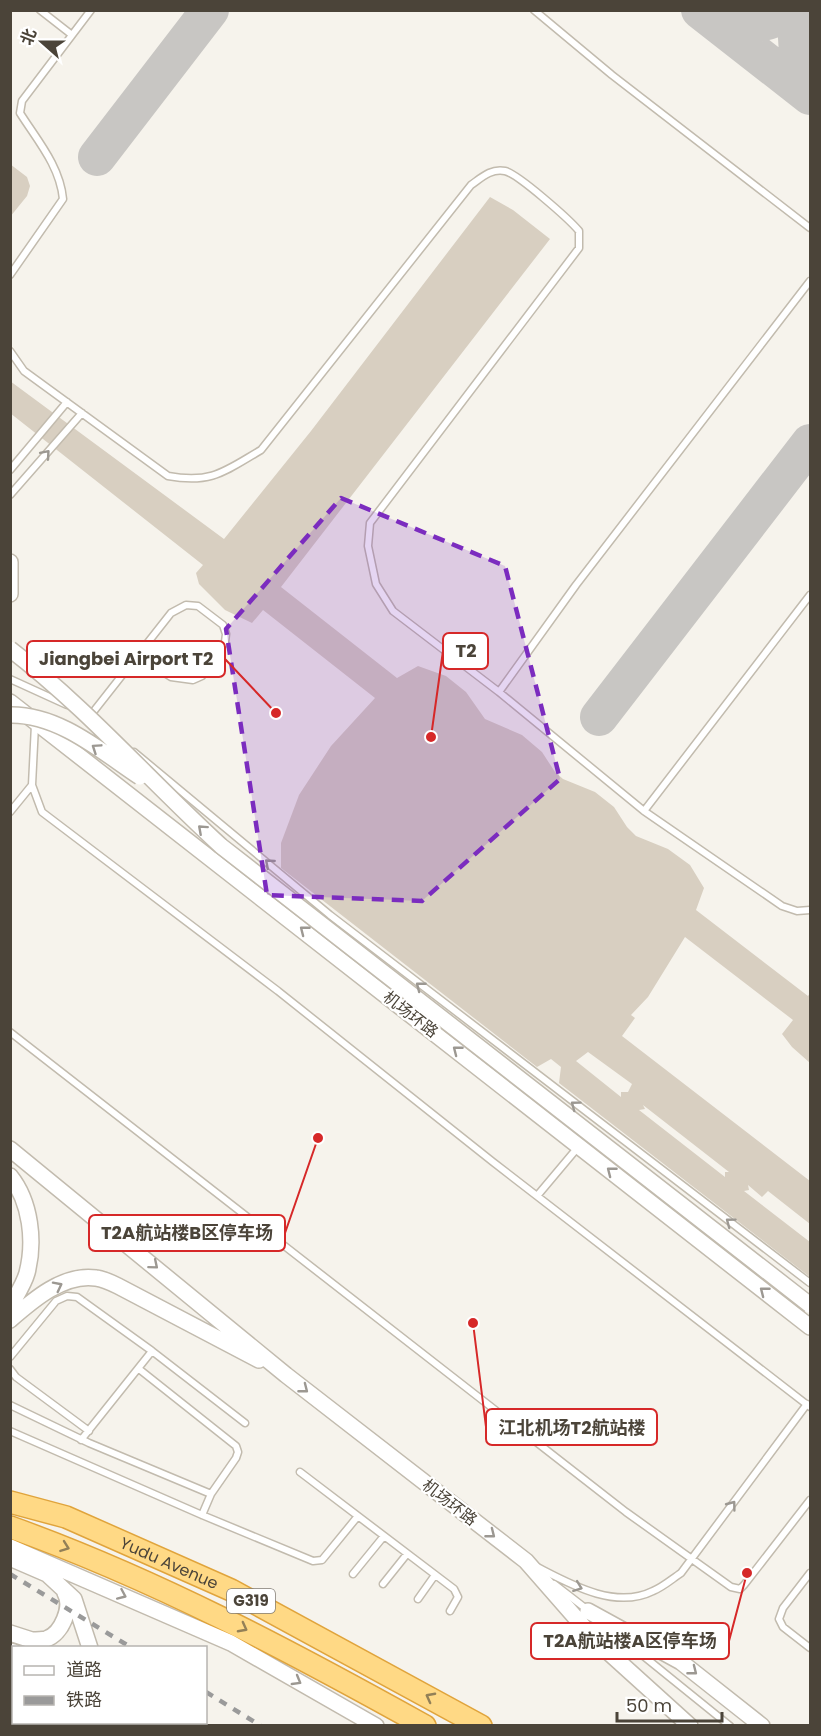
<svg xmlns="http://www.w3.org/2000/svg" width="821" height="1736" font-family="Poppins,'Noto Sans SC',sans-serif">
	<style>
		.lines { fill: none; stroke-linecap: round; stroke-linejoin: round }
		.taxiway { stroke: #c8c6c3; stroke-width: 38 }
		.building { fill: #d8cfc1; fill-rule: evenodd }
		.service-casing { stroke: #c2bbae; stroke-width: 9 }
		.minor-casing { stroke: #c2bbae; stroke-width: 15 }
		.tertiary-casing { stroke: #c2bbae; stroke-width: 18 }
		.trunk-casing { stroke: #e0a43c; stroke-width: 24 }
		.service { stroke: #fff; stroke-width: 6 }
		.minor { stroke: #fff; stroke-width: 12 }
		.tertiary { stroke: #fff; stroke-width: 15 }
		.trunk { stroke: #ffd985; stroke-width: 21 }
		.rail { stroke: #9a9a9a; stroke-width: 4.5; stroke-dasharray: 8 8; stroke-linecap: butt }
		.tertiary-bridge-casing { stroke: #c2bbae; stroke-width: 18; stroke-linecap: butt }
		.tertiary-bridge { stroke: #fff; stroke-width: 15 }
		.oneway { stroke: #9c9892 }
		.oneway2 { stroke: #938057 }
		.marked { fill: #7b2cbf; fill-opacity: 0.2; stroke: #7b2cbf; stroke-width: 4.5; stroke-dasharray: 12 8; stroke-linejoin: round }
		.labels { text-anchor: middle; stroke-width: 4.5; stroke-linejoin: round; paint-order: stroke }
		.shield { fill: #fff; stroke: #817c74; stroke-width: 1.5 }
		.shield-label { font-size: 15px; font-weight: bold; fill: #4b4439 }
		.street-label { font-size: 16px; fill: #4b4439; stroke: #fff }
		.leader { fill: none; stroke: #d62828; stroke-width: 2 }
		.callout-dot { fill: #d62828; stroke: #fff; stroke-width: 2 }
		.callout { fill: #fff; stroke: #d62828; stroke-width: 2 }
		.callout-label { font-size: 18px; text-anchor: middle; font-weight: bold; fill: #4b4439 }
	</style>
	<rect width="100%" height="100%" fill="#f6f3ec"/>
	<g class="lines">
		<path class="taxiway" d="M700,10L810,96
			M801,10C793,37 798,65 810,90
			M711,16C737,29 767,26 791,10
			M97,157L210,10
			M599,717L810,443"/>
	</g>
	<path class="building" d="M10,164L27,177L30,186L27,196L10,217Z
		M490,197L513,210L550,239L281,587L397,678L418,666L446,676L466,692L485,719L522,735L542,752L555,772L563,779L595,792L614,807L627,827L636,836L668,849L690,865L704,888L696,910L808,996L810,993V1063L792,1047L782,1034L793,1020L685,937L648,997L631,1015L635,1018L622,1036L810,1181V1224L768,1191L762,1197L748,1185L749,1190L744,1191L810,1242V1277L559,1083L561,1067L551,1059L537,1067L281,868V843L299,795L331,746L375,698L263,610L252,623L225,610L199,584L196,573L203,565L10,413V381L224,539L311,431ZM588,1052L632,1084L628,1092H621V1097L576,1061ZM643,1105L729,1172H725V1177L639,1110L645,1109Z"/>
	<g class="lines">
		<g class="service-casing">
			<path id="service" d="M40,10L72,35
				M534,10L612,75L810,228
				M10,275L63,199C60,166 37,140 20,113L22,101L91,10
				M10,351L24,371L168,476C212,484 225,471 261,450L471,185C481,178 491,168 505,171C518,174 569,219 579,231V248L370,523L368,546L376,584L393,611L499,692L644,811L782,906L797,911L810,910
				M10,470L67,402
				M10,495L82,413
				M10,679L67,705
				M499,692L576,585L810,281
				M90,716L171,613L186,605L198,606L223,625L226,634L225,642L202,676L193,680L171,677L139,657
				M35,725L32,785L42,812L278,991L493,1162L810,1407
				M134,752L330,915L810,1283
				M644,811L810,595
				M10,812L32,785
				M10,1032L626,1512L731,1587L740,1589L744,1585L810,1500
				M537,1196L579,1146
				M10,1357L56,1301L67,1296L77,1297L152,1351L245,1423
				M10,1369L16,1377L89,1431
				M139,1369L236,1446L238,1452L236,1458L211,1494L202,1515
				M10,1405L89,1443L211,1494
				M10,1431L202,1515L313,1561L322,1560L358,1516
				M81,1440L152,1351
				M300,1472L454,1589L458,1597L450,1611
				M537,1567C570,1584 615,1610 653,1591C663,1587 672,1579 681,1573L807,1404
				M810,1573L783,1608L779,1619L783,1627L810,1648
				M353,1574L384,1536
				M383,1584L407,1554
				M554,1584L589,1611
				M418,1599L435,1575
				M615,1633L730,1726"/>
		</g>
		<g class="minor-casing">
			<path id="minor" d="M77,1726L78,1722"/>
		</g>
		<g class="tertiary-casing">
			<path id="tertiary" d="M10,562V594
				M10,702L810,1327
				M10,1149L286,1375L526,1561L596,1641L690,1726
				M10,1176C31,1202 35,1242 27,1273C24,1284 16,1296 10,1307
				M10,1320C33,1300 64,1273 96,1278C104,1279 112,1283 118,1286L259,1360
				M10,1547L231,1643L376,1726
				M10,1558L47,1574L74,1599L90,1648
				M588,1611L681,1662L762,1726
				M10,1633L41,1643
				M31,1640C36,1640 42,1640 46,1639C62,1634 73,1606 65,1593
				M10,1651L14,1652
				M161,1722L165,1726
				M189,1722L193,1726"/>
		</g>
		<g class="trunk-casing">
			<g id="trunk">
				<path id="s1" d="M10,1502L66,1517L231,1590L481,1726"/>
				<path d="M10,1527C155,1579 290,1651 425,1726"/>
			</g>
		</g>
		<use href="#service" class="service"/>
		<use href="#minor" class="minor"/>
		<use href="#tertiary" class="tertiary"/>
		<use href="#trunk" class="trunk"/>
		<path class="rail" d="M10,1574L132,1648
			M206,1692L261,1726"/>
		<g class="tertiary-bridge-casing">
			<path id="tertiary-bridge" d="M10,649C87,708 150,781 221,846L810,1305
				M10,715C59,714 102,752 140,777"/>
		</g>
		<use href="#tertiary-bridge" class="tertiary-bridge"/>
	</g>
	<defs><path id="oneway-chevron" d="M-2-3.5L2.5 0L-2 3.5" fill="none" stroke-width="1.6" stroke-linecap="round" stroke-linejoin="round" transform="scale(1.5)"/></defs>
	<g class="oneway">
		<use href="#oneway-chevron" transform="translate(46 454) rotate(-49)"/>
		<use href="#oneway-chevron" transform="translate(96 748) rotate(-146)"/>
		<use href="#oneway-chevron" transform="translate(202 829) rotate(-138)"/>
		<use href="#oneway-chevron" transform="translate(269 863) rotate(-139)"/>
		<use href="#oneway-chevron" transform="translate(304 930) rotate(-142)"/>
		<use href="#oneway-chevron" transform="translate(420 986) rotate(-142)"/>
		<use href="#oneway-chevron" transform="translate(457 1050) rotate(-142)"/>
		<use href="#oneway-chevron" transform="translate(575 1105) rotate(-143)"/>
		<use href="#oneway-chevron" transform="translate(611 1171) rotate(-142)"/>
		<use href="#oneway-chevron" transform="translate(730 1222) rotate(-143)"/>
		<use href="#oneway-chevron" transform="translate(154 1265) rotate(40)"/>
		<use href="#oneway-chevron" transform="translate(58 1286) rotate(-27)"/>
		<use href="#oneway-chevron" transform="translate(764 1291) rotate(-142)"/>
		<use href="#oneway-chevron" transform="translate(304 1389) rotate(38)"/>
		<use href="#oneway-chevron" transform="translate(732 1505) rotate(-53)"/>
		<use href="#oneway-chevron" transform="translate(491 1534) rotate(38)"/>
		<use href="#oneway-chevron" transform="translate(578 1587) rotate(21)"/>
		<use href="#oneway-chevron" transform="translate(122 1595) rotate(24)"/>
		<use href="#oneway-chevron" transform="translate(693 1671) rotate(38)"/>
		<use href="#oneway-chevron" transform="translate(297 1681) rotate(30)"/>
	</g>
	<g class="oneway2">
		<use href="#oneway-chevron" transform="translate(65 1547) rotate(20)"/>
		<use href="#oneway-chevron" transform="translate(243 1628) rotate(28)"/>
		<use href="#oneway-chevron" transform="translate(430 1697) rotate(-152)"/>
	</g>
	<path class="marked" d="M341,498L505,566L560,779L422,901L267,895L226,629Z"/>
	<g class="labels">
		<rect class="shield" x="227" y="1589" width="48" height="24" rx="4.5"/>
		<g class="shield-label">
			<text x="251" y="1606">G319</text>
		</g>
		<g class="street-label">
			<text transform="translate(411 1014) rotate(38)" y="6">机场环路</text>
			<text transform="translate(450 1502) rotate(38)" y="6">机场环路</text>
			<text dy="6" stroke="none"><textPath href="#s1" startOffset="171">Yudu Avenue</textPath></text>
		</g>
	</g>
	<path class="leader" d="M431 737L443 651M276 713L225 659M318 1138L285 1233M473 1323L486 1427M747 1573L729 1641"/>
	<g class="callout-dot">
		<circle cx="431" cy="737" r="6"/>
		<circle cx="276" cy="713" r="6"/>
		<circle cx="318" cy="1138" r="6"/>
		<circle cx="473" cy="1323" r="6"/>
		<circle cx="747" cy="1573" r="6"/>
	</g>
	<g class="callout">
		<rect x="443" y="633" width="45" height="36" rx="6"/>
		<rect x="27" y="641" width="198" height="36" rx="6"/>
		<rect x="89" y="1215" width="196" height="36" rx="6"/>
		<rect x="486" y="1409" width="171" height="36" rx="6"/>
		<rect x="531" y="1623" width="198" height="36" rx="6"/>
	</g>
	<g class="callout-label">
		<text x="466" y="657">T2</text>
		<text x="126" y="665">Jiangbei Airport T2</text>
		<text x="187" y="1239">T2A航站楼B区停车场</text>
		<text x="572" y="1434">江北机场T2航站楼</text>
		<text x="630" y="1647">T2A航站楼A区停车场</text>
	</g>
	<rect width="821" height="1736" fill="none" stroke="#4b4439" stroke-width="24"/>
	<rect x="12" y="1646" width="195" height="78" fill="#ffffff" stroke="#b7b4b0" stroke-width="1.5"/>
	<rect x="24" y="1666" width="30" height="9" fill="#ffffff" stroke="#b7b4b0" stroke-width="1.5"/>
	<text x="66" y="1676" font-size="18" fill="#4b4439">道路</text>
	<rect x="24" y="1696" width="30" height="9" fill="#9a9a9a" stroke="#b7b4b0" stroke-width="1.5"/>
	<text x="66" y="1706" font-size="18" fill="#4b4439">铁路</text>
	<g transform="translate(42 42) rotate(291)" stroke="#ffffff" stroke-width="4.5" paint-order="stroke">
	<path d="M0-4.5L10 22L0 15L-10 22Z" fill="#4b4439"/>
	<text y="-9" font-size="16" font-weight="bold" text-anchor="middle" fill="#4b4439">北</text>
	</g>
	<path d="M617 1712v9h105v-9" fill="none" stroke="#4b4439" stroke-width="3"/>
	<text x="626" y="1712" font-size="18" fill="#4b4439" stroke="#ffffff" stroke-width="4.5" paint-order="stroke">50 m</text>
</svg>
